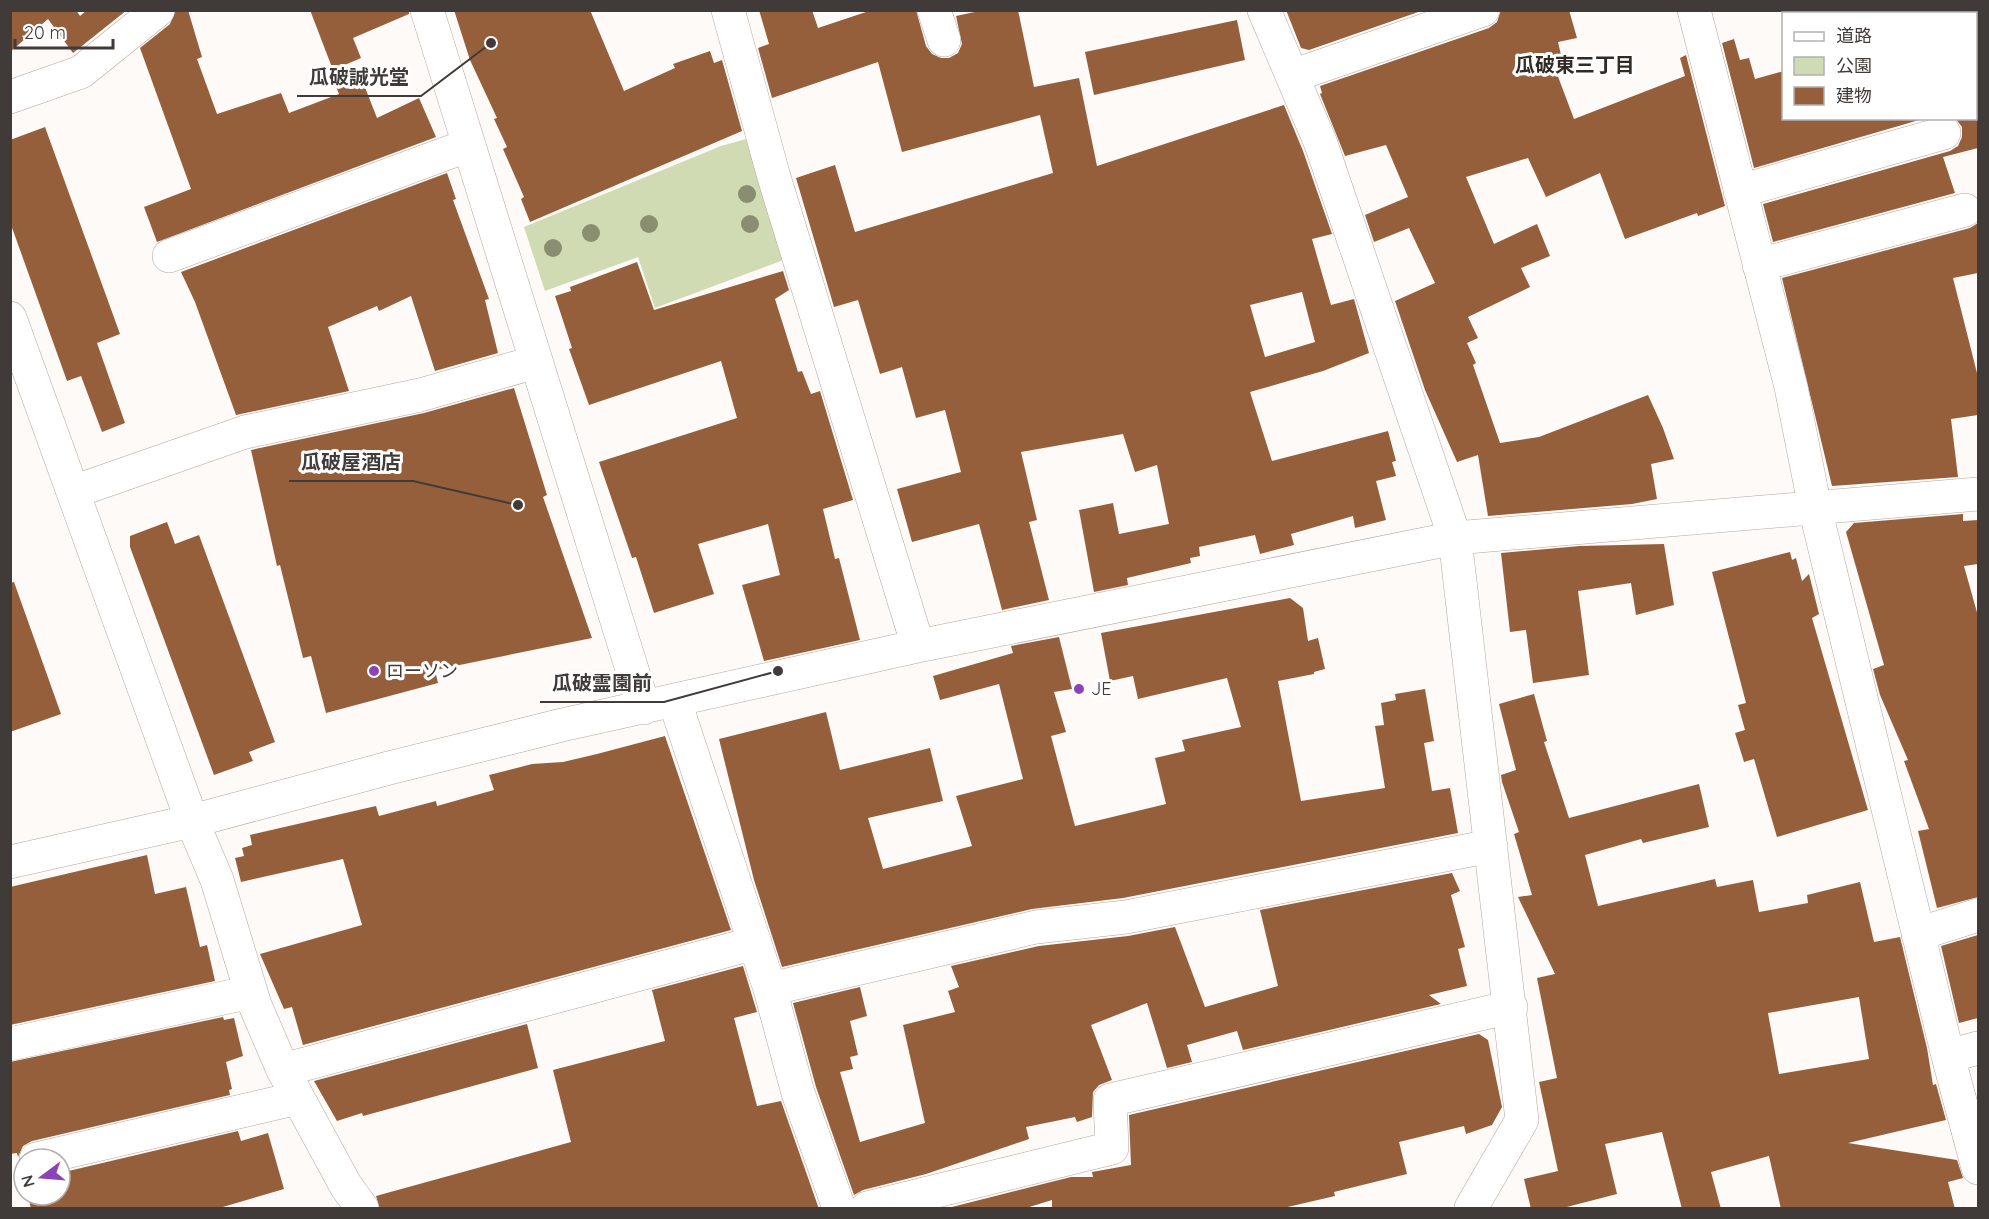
<svg xmlns="http://www.w3.org/2000/svg" width="1989" height="1219" font-family="Quicksand,'Noto Sans JP',sans-serif">
	<style>
		.green { fill: #d0dbb3 }
		.building { fill: #955f3c; fill-rule: evenodd }
		.lines { fill: none; stroke-linecap: round; stroke-linejoin: round }
		.minor-casing { stroke: #b2a7a1; stroke-width: 34 }
		.minor { stroke: #fff; stroke-width: 33 }
		.tree { fill: #8a8e71 }
		.poi-dot { fill: #8b44b7; stroke: #fff; stroke-width: 2 }
		.labels { text-anchor: middle; stroke-width: 6; stroke-linejoin: round; paint-order: stroke }
		.poi-label { font-size: 18px; fill: #403b39; stroke: #fff; text-anchor: start }
		.neighbourhood-label { font-size: 20px; font-weight: bold; fill: #322a25; stroke: #fff }
		.leader { fill: none; stroke: #403b39; stroke-width: 2 }
		.callout-dot { fill: #403b39; stroke: #fff; stroke-width: 2 }
		.callout-label { font-size: 20px; text-anchor: middle; font-weight: bold; fill: #403b39; stroke: #fff; stroke-width: 6; stroke-linejoin: round; paint-order: stroke }
	</style>
	<rect width="100%" height="100%" fill="#fefaf7"/>
	<path class="green" d="M750,138L786,259L655,308L638,257L545,291L524,227L721,146Z"/>
	<path class="building" d="M10,10H76L80,16L87,10H127L73,53L48,19L10,52Z
		M176,10H188L202,57L197,59L217,114L281,93L289,113L339,94L332,77L357,67L377,118L419,98L436,137L157,242L144,207L191,189L140,48L170,24Z
		M310,10H409V14L353,38L361,58L333,70Z
		M454,10H590L624,91L675,68L673,64L710,51L714,63L722,60L742,131L530,222L521,199L524,197L503,149L507,147L494,119L497,118L470,60Z
		M759,10H812L818,28L872,10H916L926,46L932,54L941,58H949L958,53L962,44L956,16L984,10H1018L1034,87L1079,78L1097,166L1284,105L1303,151L1332,234L1312,239L1331,305L1354,299L1369,353L1323,371L1250,392L1272,461L1388,431L1396,461L1392,462L1396,476L1376,481L1386,520L1355,528L1353,516L1291,534L1294,545L1260,554L1255,535L1199,547L1200,556L1190,558L1191,563L1127,578L1128,585L1094,592L1079,510L1113,503L1119,534L1169,524L1157,465L1135,472L1123,434L1021,452L1037,520L1029,522L1049,600L1002,610L979,524L912,542L897,489L961,472L945,410L916,418L902,367L880,374L858,300L834,307L796,178L835,165L855,232L1053,173L1040,115L902,152L878,62L772,98L758,48L769,44ZM1302,292L1315,342L1265,357L1250,305Z
		M1286,10H1424L1309,50L1301,48Z
		M1501,10H1569L1577,38L1558,42L1561,55L1551,58L1574,119L1685,76L1680,58L1686,55L1725,206L1698,216L1697,213L1625,239L1600,173L1546,197L1528,158L1466,177L1494,244L1537,224L1550,256L1521,268L1530,287L1468,317L1478,338L1467,343L1476,363L1473,365L1500,443L1539,437L1648,395L1663,428L1674,459L1651,464L1657,499L1632,504L1488,516L1478,455L1457,462L1425,390L1395,301L1435,283L1409,228L1374,242L1365,215L1408,197L1386,145L1345,156L1320,94L1322,93L1320,86L1489,28L1497,22Z
		M1237,20L1245,60L1094,95L1085,52Z
		M1734,39L1740,60L1749,58L1755,79L1784,71V118H1926L1754,168L1722,43Z
		M1955,118H1978V148L1943,157L1955,193L1773,242L1763,204L1950,151L1958,146L1962,137V127Z
		M45,127L120,334L97,343L125,423L102,432L81,376L67,381L10,222V140Z
		M447,173L456,199L453,200L489,299L485,300L498,353L435,371L411,296L379,311L377,306L328,327L349,391L236,415L195,302L181,272Z
		M1978,223V273L1953,278L1978,377V415L1951,419L1958,477L1832,486L1782,278L1970,228Z
		M637,262L654,310L783,271L789,290L775,299L798,372L802,371L811,394L820,391L853,500L823,509L835,559L839,558L860,640L764,661L742,585L780,575L768,524L698,544L714,594L654,613L636,557L632,558L599,462L737,418L721,361L589,405L569,349L572,348L555,296L571,291L570,287Z
		M514,388L547,495L543,497L592,638L435,670L438,683L326,713L311,656L303,658L280,565L277,566L251,450L424,413Z
		M1963,514V521L1978,520V564L1964,566L1978,616V897L1937,908L1918,831L1929,829L1904,761L1908,760L1880,695L1873,669L1884,665L1846,532L1854,523Z
		M167,522L175,544L199,535L275,742L249,752L253,761L214,775L130,547V536Z
		M1664,544L1674,605L1636,615L1631,583L1578,591L1589,675L1533,683L1526,630L1510,632L1501,553L1580,546Z
		M1790,552L1792,560L1796,558L1802,581L1809,574L1819,614L1812,618L1868,810L1777,837L1754,759L1744,762L1735,733L1745,730L1738,705L1746,703L1712,572Z
		M14,582L61,714L10,732V583Z
		M1290,598L1303,608L1308,641L1318,638L1325,669L1314,672V674L1278,681L1301,801L1385,788L1375,726L1384,725L1381,703L1396,700L1395,694L1425,689L1434,741L1424,743L1432,791L1450,788L1458,833L1123,898L1032,909L782,967L754,880L719,739L826,712L840,770L930,748L943,801L868,818L883,869L972,846L956,796L1023,779L999,684L940,700L933,676L1013,653L1011,646L1059,637L1072,689L1054,692L1066,732L1051,736L1075,826L1166,804L1155,758L1185,751L1182,740L1241,727L1227,678L1138,699L1133,676L1110,681L1101,633Z
		M1534,694L1547,741L1544,742L1569,818L1699,784L1709,827L1643,843L1641,839L1585,855L1598,906L1715,879L1717,887L1753,880L1759,912L1808,903L1807,895L1860,882L1874,942L1900,937L1927,1048L1933,1085L1936,1084L1946,1120L1848,1143L1957,1160L1963,1178L1948,1182L1955,1209H1781L1769,1156L1711,1172L1721,1209H1682L1662,1132L1605,1144L1617,1194L1559,1209H1531L1524,1179L1558,1171L1539,1082L1557,1078L1537,978L1555,974L1518,897L1532,895L1514,834L1519,832L1502,782L1501,775L1516,770L1499,704ZM1859,997L1869,1059L1779,1074L1768,1013Z
		M665,736L731,930L303,1045L292,1007L284,1009L260,954L362,925L343,859L241,882L235,858L244,856L242,848L252,845L250,835L376,806L379,816L436,801L437,806L494,790L489,775L532,764L563,762L597,754Z
		M147,855L155,894L186,887L200,947L207,945L215,981L10,1025V887Z
		M1452,873L1460,891L1451,895L1465,947L1458,949L1467,986L1429,995L1441,1004L1243,1050L1237,1031L1187,1045L1192,1062L1167,1068L1147,1003L1091,1025L1112,1080L1099,1085L1093,1092L1092,1117L1077,1122L1075,1117L1026,1127L1029,1139L926,1174L863,1190L854,1195L816,1087L793,1003L860,987L867,1016L850,1021L858,1055L850,1057L853,1069L840,1072L860,1142L925,1123L903,1025L955,1012L948,991L959,987L951,966L1039,946L1128,936L1175,927L1205,1007L1278,986L1260,910Z
		M1978,935V1018L1959,1023L1941,946Z
		M743,966L757,1012L734,1018L757,1106L781,1101L819,1209H380L376,1196L571,1142L553,1070L665,1041L652,990Z
		M223,1017L224,1020L234,1018L243,1056L226,1062L232,1089L229,1090L230,1095L32,1141L23,1146L18,1157L17,1153L10,1154V1062Z
		M527,1024L538,1068L451,1092L363,1116L362,1113L337,1121L314,1081Z
		M1479,1034L1488,1040L1502,1107L1492,1125L1466,1134L1464,1126L1399,1142L1407,1174L1334,1192L1335,1196L1279,1209H1052V1200L1023,1209H944L1071,1177H1093L1092,1172L1131,1165L1129,1115Z
		M238,1131L241,1141L268,1133L284,1189L216,1209H31L28,1195H60V1173Z"/>
	<g class="lines">
		<g class="minor-casing">
			<path id="minor" d="M427,10L644,708
				M728,10L774,177L918,646
				M934,10L944,40
				M1264,10L1321,144L1455,538L1522,1120L1471,1208
				M1694,10L1791,387L1815,508L1948,1056L1978,1168
				M1292,76L1483,10
				M10,97L81,72L158,10
				M1740,191L1944,133
				M169,256L469,145
				M1759,265L1965,210
				M10,318L192,821L217,880L255,1005L283,1070L346,1186L362,1208
				M73,492L245,432L420,395L536,362
				M675,702L770,989L798,1093L839,1208
				M10,862L192,821L389,768L562,725L918,646L1455,538L1978,494
				M1918,934L1978,915
				M770,989L1036,927L1126,917L1491,846
				M10,1044L251,992
				M1948,1056L1978,1048
				M283,1070L755,943
				M36,1159L298,1098
				M867,1208L1112,1148L1110,1100L1511,1007"/>
		</g>
		<use href="#minor" class="minor"/>
	</g>
	<g class="tree">
		<circle cx="747" cy="194" r="9"/>
		<circle cx="649" cy="224" r="9"/>
		<circle cx="750" cy="224" r="9"/>
		<circle cx="591" cy="233" r="9"/>
		<circle cx="553" cy="248" r="9"/>
	</g>
	<g class="poi-dot">
		<circle cx="374" cy="671" r="6"/>
		<circle cx="1079" cy="689" r="6"/>
	</g>
	<g class="labels">
		<g class="poi-label">
			<text x="386" y="677">ローソン</text>
			<text x="1091" y="695">JE</text>
		</g>
		<g class="neighbourhood-label">
			<text x="1575" y="72">瓜破東三丁目</text>
		</g>
	</g>
	<path class="leader" d="M491 43L421 96H297M518 505L413 481H289M778 671L664 702H540"/>
	<g class="callout-dot">
		<circle cx="491" cy="43" r="6"/>
		<circle cx="518" cy="505" r="6"/>
		<circle cx="778" cy="671" r="6"/>
	</g>
	<g class="callout-label">
		<text x="359" y="84">瓜破誠光堂</text>
		<text x="351" y="469">瓜破屋酒店</text>
		<text x="602" y="690">瓜破霊園前</text>
	</g>
	<rect width="1989" height="1219" fill="none" stroke="#403b39" stroke-width="24"/>
	<rect x="1782" y="12" width="195" height="108" fill="#ffffff" stroke="#b3b1b0" stroke-width="1.5"/>
	<rect x="1794" y="32" width="30" height="9" fill="#ffffff" stroke="#b3b1b0" stroke-width="1.5"/>
	<text x="1836" y="42" font-size="18" fill="#403b39">道路</text>
	<rect x="1794" y="57" width="30" height="18" fill="#d0dbb3" stroke="#b3b1b0" stroke-width="1.5"/>
	<text x="1836" y="72" font-size="18" fill="#403b39">公園</text>
	<rect x="1794" y="87" width="30" height="18" fill="#955f3c" stroke="#b3b1b0" stroke-width="1.5"/>
	<text x="1836" y="102" font-size="18" fill="#403b39">建物</text>
	<g transform="translate(42 1177) rotate(254)"><circle r="28" fill="#ffffff" stroke="#b3b1b0" stroke-width="1.5"/>
	<path d="M0-4.5L10 22L0 15L-10 22Z" fill="#8b44b7"/>
	<text y="-9" font-size="16" font-weight="bold" text-anchor="middle" fill="#403b39">N</text>
	</g>
	<path d="M15 39v9h98v-9" fill="none" stroke="#403b39" stroke-width="3"/>
	<text x="24" y="39" font-size="18" fill="#403b39" stroke="#ffffff" stroke-width="4.5" paint-order="stroke">20 m</text>
</svg>
